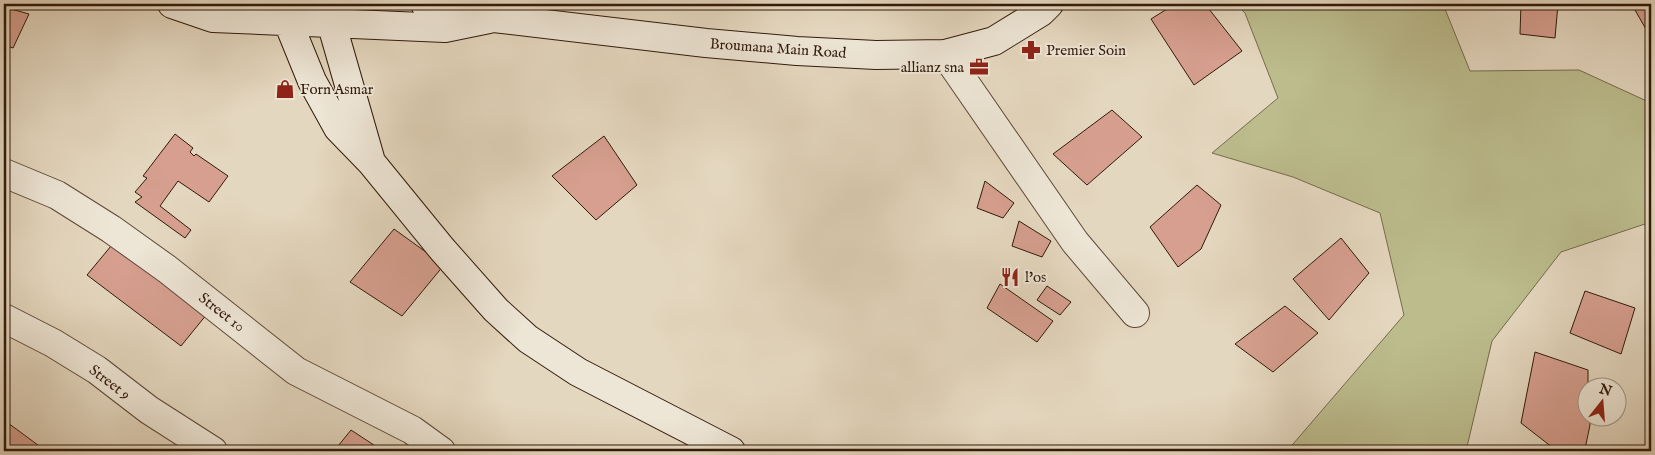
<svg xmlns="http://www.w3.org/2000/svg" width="1655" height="455" font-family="'IM FELL English',serif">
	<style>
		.green { fill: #bcbc8d; stroke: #766b4c }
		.building { fill: #d69f8f; stroke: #311a0a }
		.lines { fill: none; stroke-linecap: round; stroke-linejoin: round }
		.street-casing { stroke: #5e4937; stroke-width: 30 }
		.secondary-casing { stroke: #311a0a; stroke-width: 30 }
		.street { stroke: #ede5d5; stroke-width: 28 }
		.secondary { stroke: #ede5d5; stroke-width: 28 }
		.labels { text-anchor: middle; stroke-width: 4; stroke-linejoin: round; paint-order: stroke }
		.street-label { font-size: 15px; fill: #311a0a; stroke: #ede5d5 }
		.poi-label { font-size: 15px; fill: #311a0a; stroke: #ede5d5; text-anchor: start }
	</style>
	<rect width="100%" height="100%" fill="#e4d7bf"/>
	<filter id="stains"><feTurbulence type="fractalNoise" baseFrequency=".004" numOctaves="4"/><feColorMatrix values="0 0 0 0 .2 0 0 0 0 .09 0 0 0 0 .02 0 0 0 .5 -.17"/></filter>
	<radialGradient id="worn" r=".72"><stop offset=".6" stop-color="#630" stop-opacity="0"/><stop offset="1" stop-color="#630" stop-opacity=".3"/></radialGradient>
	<path class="green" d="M1236,4H1443L1470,71L1579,70L1651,103V222L1561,252L1492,341L1466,451H1287L1404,315L1380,213L1293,177L1212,153L1278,98L1245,13Z"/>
	<path class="building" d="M1175,4H1205L1242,51L1194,85L1151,19Z
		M1521,4H1558L1555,38L1520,34Z
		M1640,4H1651V38L1635,10Z
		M4,7L29,14L13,48L4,45Z
		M1112,110L1142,137L1087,185L1053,154Z
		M175,134L193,148L190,152L194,156L196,154L228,176L209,202L178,181L160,206L191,230L185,238L135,202L142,197L135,192L147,178L143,176Z
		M604,136L637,185L596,220L552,176Z
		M985,181L1014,203L1003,218L977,208Z
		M1197,185L1221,205L1201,249L1178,267L1150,227Z
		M1019,221L1051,241L1042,257L1012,246Z
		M394,229L444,265L402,316L350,282Z
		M1341,238L1369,273L1329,320L1293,279Z
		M111,246L207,314L181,346L87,275Z
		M1000,284L1053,321L1037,342L987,308Z
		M1047,286L1071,302L1060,315L1037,300Z
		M1585,291L1635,308L1621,354L1570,333Z
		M1285,306L1318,333L1273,372L1235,344Z
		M1535,352L1588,370V418H1590V425L1585,449L1601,451H1557L1521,423Z
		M4,420L46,451H4Z
		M351,430L383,451H334Z"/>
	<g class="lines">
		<g class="street-casing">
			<path id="street" d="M945,54L1075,242L1135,313
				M4,173L57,195L111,229L167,269L296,371L412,430L441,451
				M4,318L53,343L97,370L149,410L213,451"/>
		</g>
		<g class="secondary-casing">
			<path id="secondary" d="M172,4L213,18L445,28L489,19
				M287,4L288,22L312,81L338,128L371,162L442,249L496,310L528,339L578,372L731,451
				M328,4L331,22L370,158
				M425,4L449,5L494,18L706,43L797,51L876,55L945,54L994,41L1041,12L1049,4"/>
		</g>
		<use href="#street" class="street"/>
		<use href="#secondary" class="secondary"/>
	</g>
	<defs>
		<g id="pharmacy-bare" transform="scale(1.5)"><path d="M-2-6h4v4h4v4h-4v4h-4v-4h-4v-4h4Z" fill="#8f2418" stroke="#ede5d5" stroke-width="2.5" paint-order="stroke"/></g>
		<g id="office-bare" transform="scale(1.5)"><path d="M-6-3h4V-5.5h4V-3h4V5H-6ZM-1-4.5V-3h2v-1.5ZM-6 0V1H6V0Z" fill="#8f2418" stroke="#ede5d5" stroke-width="2.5" paint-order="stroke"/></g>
		<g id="shop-bare" transform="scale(1.5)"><path d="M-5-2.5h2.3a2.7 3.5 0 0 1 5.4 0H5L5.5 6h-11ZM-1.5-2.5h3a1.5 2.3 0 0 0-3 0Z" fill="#8f2418" stroke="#ede5d5" stroke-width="2.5" paint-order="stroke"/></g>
		<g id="restaurant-bare" transform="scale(1.5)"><path d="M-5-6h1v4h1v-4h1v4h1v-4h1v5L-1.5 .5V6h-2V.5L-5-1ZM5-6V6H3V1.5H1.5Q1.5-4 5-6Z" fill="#8f2418" stroke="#ede5d5" stroke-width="2.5" paint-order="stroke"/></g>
	</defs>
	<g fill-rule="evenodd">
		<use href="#pharmacy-bare" x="1031" y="50"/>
		<use href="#office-bare" x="979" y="67"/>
		<use href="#shop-bare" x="285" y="89"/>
		<use href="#restaurant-bare" x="1010" y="277"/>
	</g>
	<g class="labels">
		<g class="street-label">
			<text transform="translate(778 48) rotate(4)" y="5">Broumana Main Road</text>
			<text transform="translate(222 312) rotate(38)" y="5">Street 10</text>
			<text transform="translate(110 382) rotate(37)" y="5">Street 9</text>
		</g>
		<g class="poi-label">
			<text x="1046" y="55">Premier Soin</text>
			<text x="964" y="72" text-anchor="end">allianz sna</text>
			<text x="300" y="94">Forn Asmar</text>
			<text x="1025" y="282">l'os</text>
		</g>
	</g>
	<rect width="1655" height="455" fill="none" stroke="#e4d7bf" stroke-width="20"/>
	<rect x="5" y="5" width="1645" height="445" fill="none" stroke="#311a0a" stroke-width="2.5"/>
	<rect x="10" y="10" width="1635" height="435" fill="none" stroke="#311a0a"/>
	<g transform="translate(1602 402) rotate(17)"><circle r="24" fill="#ede5d5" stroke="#a29484"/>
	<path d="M0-4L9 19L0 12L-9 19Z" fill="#8f2418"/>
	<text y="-8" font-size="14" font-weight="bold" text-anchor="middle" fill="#311a0a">N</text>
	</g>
	<rect width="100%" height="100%" filter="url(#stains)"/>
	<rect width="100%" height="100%" fill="url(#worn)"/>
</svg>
